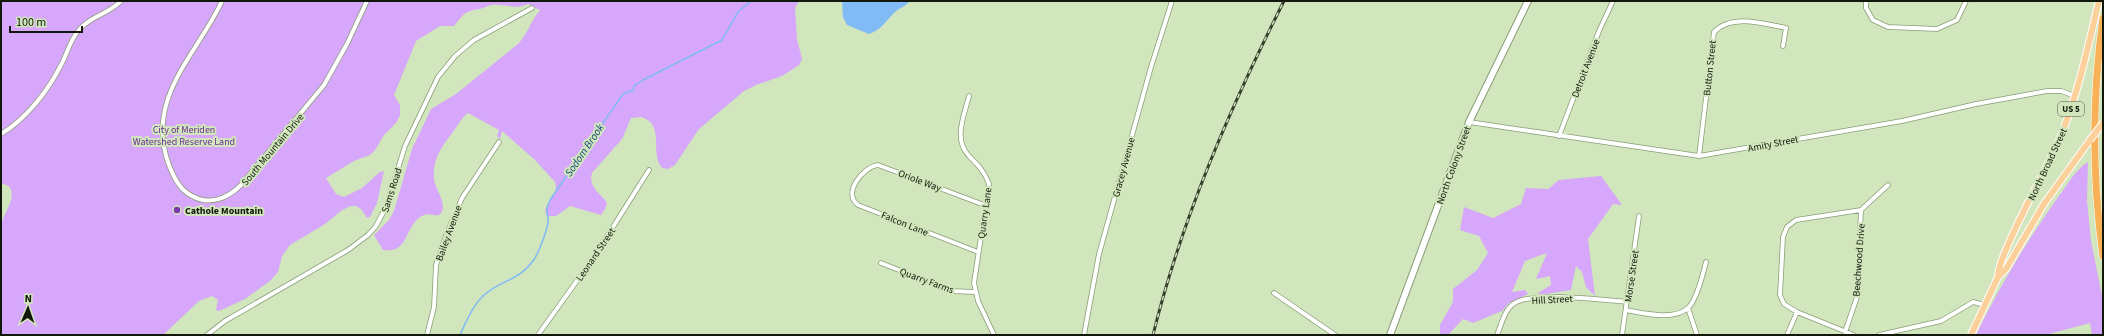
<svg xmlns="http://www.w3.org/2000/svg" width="2104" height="336" font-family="'Source Sans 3',sans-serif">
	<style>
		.green { fill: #d6a7fb }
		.water { fill: #80bbf6 }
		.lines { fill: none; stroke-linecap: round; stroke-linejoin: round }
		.stream { stroke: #80bbf6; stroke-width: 1.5 }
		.minor-casing { stroke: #899d76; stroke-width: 5.5 }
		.secondary-casing { stroke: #899d76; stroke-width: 8 }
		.primary-casing { stroke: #fff; stroke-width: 8 }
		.motorway-casing { stroke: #fff; stroke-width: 8 }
		.minor { stroke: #fff; stroke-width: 4 }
		.secondary { stroke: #fff; stroke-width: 6 }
		.primary { stroke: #fbd09b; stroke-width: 6 }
		.motorway { stroke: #f9b158; stroke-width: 7 }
		.rail-casing { stroke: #363f2b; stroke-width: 3 }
		.rail { stroke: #d1e6bc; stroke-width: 1.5; stroke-dasharray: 4.5; stroke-linecap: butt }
		.primary-bridge-casing { stroke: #fff; stroke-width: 8; stroke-linecap: butt }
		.primary-bridge { stroke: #fbd09b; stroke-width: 6 }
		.poi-dot { fill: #7d36a9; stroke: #d1e6bc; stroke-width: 1.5 }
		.labels { text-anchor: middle; stroke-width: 4; stroke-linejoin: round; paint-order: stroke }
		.shield { fill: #d1e6bc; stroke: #4b563f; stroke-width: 1 }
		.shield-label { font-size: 9px; font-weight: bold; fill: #111809 }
		.street-label { font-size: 10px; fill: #111809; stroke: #d1e6bc }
		.park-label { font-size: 10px; fill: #6b2d91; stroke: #d1e6bc }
		.poi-label { font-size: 10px; font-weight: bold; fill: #111809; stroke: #d1e6bc; text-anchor: start }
		.water-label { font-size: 11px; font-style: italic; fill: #104776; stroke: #d1e6bc }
	</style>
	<rect width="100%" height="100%" fill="#d1e6bc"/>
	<path class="green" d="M1,1H799L795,8L797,39L802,59L799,65L782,76L756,85L744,91L699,129L675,165L668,169L662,168C649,152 666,124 641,117L631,118L622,139L592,173C588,187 600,193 607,203L605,209L601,215L570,206L556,216H547L545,210C548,201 559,192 555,182L535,160L502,131L500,139L497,136L499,130L468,113C462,117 459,124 455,129C443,145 432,158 434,179C435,190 450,207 439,215C434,216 429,213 424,215C403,224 411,254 383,250L374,235L389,220L394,211L412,149L431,109L456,94L518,44C528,34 531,20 540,10L528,4C518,9 511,6 500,5C490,3 488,7 479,9C463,12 464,14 454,26H440L416,41L394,95L400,105V115L396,123L384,135L375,150L370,155L354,161L326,178L336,194L344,197L362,188L380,172L384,171L377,203L370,217L367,218L362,210L356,206H351L342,210L325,224L290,245L282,256L278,272L271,280L245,299L219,311L216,310L218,300L212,296L199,301L163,335H1C1,299 0,262 1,227C2,213 18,199 9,186L1,183Z
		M2088,162L2087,201L2091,241L2103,301V335H2092L2090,323L2045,335H1976C1999,287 2028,239 2059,196C2068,184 2075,170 2088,162Z
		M1601,176L1622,205L1613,204L1588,239L1595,296L1586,287L1582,272L1576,266L1571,290L1540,295L1538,293L1551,285L1550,276L1536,279L1547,253L1525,261L1512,292L1525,290L1528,294L1509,303L1502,311L1473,323L1463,319L1448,335H1440V325L1453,302V289L1477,270L1488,253L1479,236L1460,230L1464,207L1493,218L1521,204L1526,188L1548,189L1559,180Z"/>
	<path class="water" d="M842,1H910C905,7 899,8 894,13C886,21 881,30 869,34L847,25L843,17Z"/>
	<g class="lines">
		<path class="stream" d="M460,335C466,322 473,305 484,295C502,279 520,281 535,258C540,249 546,233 548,223C549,212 544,213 550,200L623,94L634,90V86L643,80L722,40L738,12L751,1"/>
		<g class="minor-casing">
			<path id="minor" d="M222,1C197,55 144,98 169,165C174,178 180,190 192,196C210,206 228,198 241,185L324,85L347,44L367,1
				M1866,1V8L1873,20L1888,27L1937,29L1957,20L1966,1
				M969,96C964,116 953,139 969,156C978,165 985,172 989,184L974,283L978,301L994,335
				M1469,122L1699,156L1902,121L1976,104L2047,91H2061L2075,96
				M1,134C26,119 48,91 61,65C67,54 70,40 79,30C90,16 109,14 121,1
				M1559,136L1599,31L1613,1
				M1699,156L1714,32C1732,13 1765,24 1786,28L1783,46
				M978,252L858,205C842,193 863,167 878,165L987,206
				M881,263L952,291L975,292
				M1274,293L1335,335
				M1688,308L1697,335
				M1626,310C1643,313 1674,321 1688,308C1697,300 1703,274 1706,262
				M1845,332L1857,297L1861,210
				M207,335L225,321L348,250L368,235L376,226L386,207L405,146L438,77L455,56L474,40L532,8
				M427,335L434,307L436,265L447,233L462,198L499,142
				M538,335L594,257L649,170
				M1084,335L1099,254L1151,67L1172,1
				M1497,335C1501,326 1504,311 1512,305C1528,290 1605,300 1627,302
				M1622,335L1639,216
				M1787,335L1797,312
				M1854,335L1797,312L1784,304L1780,295L1783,237L1787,227L1796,220L1861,210L1888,185
				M1879,335L1941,321L1973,302L1985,305"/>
		</g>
		<g class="secondary-casing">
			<path id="secondary" d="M1390,335L1469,122L1528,1"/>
		</g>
		<g class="primary-casing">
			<path id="primary" d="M1998,277L2006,269L2044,204L2090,140
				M1971,335L1998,277C1998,266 2004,255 2008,245C2024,207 2046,171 2062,133C2079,90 2088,46 2099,1"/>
		</g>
		<g class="motorway-casing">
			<path id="motorway" d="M2103,18C2092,97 2092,177 2103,256"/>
		</g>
		<use href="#minor" class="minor"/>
		<use href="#secondary" class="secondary"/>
		<use href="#primary" class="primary"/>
		<use href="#motorway" class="motorway"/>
		<g class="rail-casing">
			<path id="rail" d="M1153,335C1182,218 1230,108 1284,1"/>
		</g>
		<use href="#rail" class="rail"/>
		<g class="primary-bridge-casing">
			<path id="primary-bridge" d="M2090,140L2103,123"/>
		</g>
		<use href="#primary-bridge" class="primary-bridge"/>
	</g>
	<circle class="poi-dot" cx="177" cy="210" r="4"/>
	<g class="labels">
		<rect class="shield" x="2058" y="102" width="26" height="14" rx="3"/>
		<g class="shield-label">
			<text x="2071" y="112">US 5</text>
		</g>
		<g class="street-label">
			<text transform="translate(1585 68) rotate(-69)" y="4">Detroit Avenue</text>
			<text transform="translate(1709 68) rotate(-84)" y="4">Button Street</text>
			<text transform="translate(1773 143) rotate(-11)" y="4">Amity Street</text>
			<text transform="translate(272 149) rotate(-50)" y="4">South Mountain Drive</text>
			<text transform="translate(2047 164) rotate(-65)" y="4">North Broad Street</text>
			<text transform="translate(1453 165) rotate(-70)" y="4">North Colony Street</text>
			<text transform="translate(1123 167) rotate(-75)" y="4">Gracey Avenue</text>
			<text transform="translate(920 180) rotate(21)" y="4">Oriole Way</text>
			<text transform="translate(391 190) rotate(-72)" y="4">Sams Road</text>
			<text transform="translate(984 213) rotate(-82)" y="4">Quarry Lane</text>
			<text transform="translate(905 223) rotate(22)" y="4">Falcon Lane</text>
			<text transform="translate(448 233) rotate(-70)" y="4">Bailey Avenue</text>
			<text transform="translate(595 254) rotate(-56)" y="4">Leonard Street</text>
			<text transform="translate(1858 260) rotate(-86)" y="4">Beechwood Drive</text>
			<text transform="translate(1631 276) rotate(-82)" y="4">Morse Street</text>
			<text transform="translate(927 280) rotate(20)" y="4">Quarry Farms</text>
			<text transform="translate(1552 299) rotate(-3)" y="4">Hill Street</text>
		</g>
		<g class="park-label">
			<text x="184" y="133">City of Meriden<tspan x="184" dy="12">Watershed Reserve Land</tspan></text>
		</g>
		<g class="poi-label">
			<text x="185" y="214">Cathole Mountain</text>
		</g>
		<g class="water-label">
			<text transform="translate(584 150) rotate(-56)" y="4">Sodom Brook</text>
		</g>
	</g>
	<rect width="2104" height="336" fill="none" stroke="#111809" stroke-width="4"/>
	<g transform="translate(28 308) rotate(2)" stroke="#d1e6bc" stroke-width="3" paint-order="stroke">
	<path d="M0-3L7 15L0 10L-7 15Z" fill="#111809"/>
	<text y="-6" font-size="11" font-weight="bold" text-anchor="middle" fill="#111809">N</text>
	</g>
	<path d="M10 26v6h72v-6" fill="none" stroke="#111809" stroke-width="2"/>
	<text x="16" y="26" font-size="12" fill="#111809" stroke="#d1e6bc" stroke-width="3" paint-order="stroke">100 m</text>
</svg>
